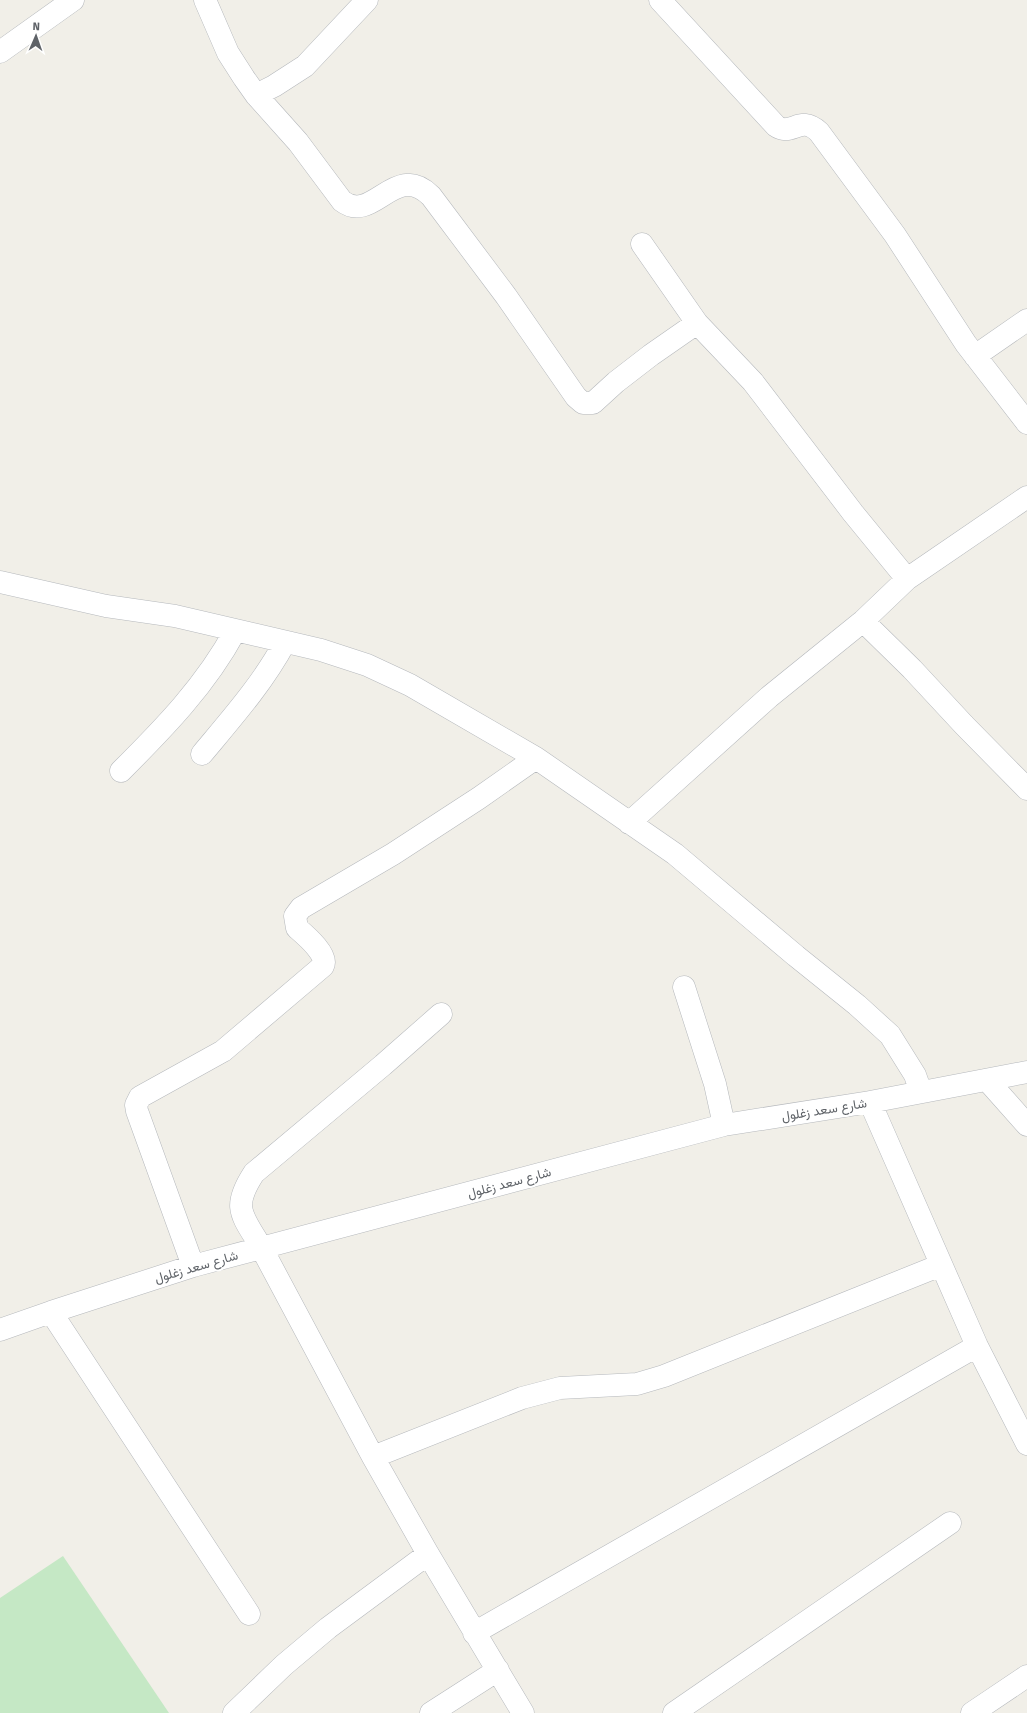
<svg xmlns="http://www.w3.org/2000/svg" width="1027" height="1713" font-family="'Fira Sans',Vazirmatn,sans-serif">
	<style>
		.green { fill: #c5e8c5 }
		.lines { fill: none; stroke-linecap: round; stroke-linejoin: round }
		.minor-casing { stroke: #b5b8bc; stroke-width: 23 }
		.minor { stroke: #fff; stroke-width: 22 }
		.labels { text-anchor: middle; stroke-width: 4; stroke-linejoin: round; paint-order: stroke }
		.street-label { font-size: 13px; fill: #5f6368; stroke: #fff }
	</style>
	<rect width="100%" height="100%" fill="#f1efe8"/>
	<path class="green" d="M63,1556L169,1713H0V1598Z"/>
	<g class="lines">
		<g class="minor-casing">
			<path id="minor" d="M205,0L228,53L244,78L256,95L298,142L342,201C373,225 395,160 431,196L506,296L576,397L583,403H593L616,382L651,355L697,323
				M660,0L776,126C792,137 800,114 819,132L895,235L966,344L1027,423
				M0,52L73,0
				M256,95L274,86L305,66L367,0
				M642,244L697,323L753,382L853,513L907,579
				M975,356L1027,320
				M0,582L106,606L175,616L321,650L367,665L410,685L536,758L675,854L796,956L857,1005L890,1035L915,1075L921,1092
				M863,621L912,669L964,725L1027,789
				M202,754C232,718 263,683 285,642
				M121,771C164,728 206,685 235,631
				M629,823L769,697L863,621L907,579L1027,497
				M684,987L715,1084L724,1125
				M441,1014L383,1065L254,1173C231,1208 242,1215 261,1247L373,1457L428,1554L523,1713
				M987,1080L1027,1125
				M870,1102L977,1346L1027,1444
				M193,1266L137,1111L136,1105L140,1097L223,1051L323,966C329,955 305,935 297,928L295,916L301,908L393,854L479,798L536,758
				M51,1312L249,1614
				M0,1330L51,1312L193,1266L724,1125L870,1102L1027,1072
				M373,1457L522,1398L560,1388L637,1384L664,1376L941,1265
				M474,1633L977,1346
				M234,1713L284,1665L328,1628L428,1554
				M431,1713L498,1670
				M674,1713L950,1523
				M972,1713L1027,1676"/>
		</g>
		<use href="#minor" class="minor"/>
	</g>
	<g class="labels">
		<g class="street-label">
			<text transform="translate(824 1109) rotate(-9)" y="5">شارع سعد زغلول</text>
			<text transform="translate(509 1182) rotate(-15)" y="5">شارع سعد زغلول</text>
			<text transform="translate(196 1266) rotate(-16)" y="5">شارع سعد زغلول</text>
		</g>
	</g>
	<g transform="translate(36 36) rotate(2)" stroke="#ffffff" stroke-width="3" paint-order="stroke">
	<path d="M0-3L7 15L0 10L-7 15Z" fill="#5f6368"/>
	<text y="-6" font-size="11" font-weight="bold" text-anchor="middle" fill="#5f6368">N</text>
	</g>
</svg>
